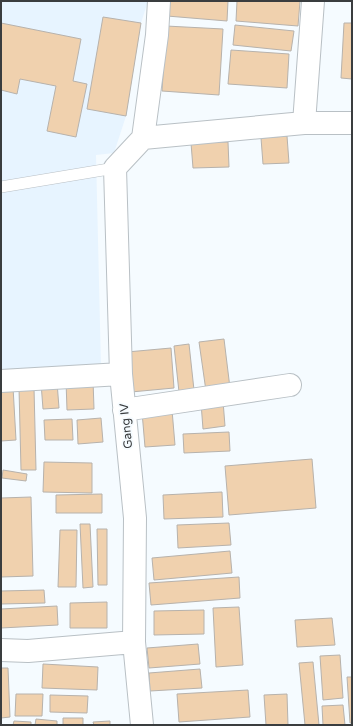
<svg xmlns="http://www.w3.org/2000/svg" width="353" height="726" font-family="'Varela Round',sans-serif">
	<style>
		.built { fill: #e7f4ff }
		.building { fill: #f0d1ae; stroke: #b7b2ac }
		.lines { fill: none; stroke-linecap: round; stroke-linejoin: round }
		.lane-casing { stroke: #b9c0c5; stroke-width: 12 }
		.street-casing { stroke: #b9c0c5; stroke-width: 24 }
		.lane { stroke: #fff; stroke-width: 11 }
		.street { stroke: #fff; stroke-width: 22 }
		.labels { text-anchor: middle; stroke-width: 3.5; stroke-linejoin: round; paint-order: stroke }
		.street-label { font-size: 12px; fill: #3a3d3f; stroke: #f5fbff }
	</style>
	<rect width="100%" height="100%" fill="#f5fbff"/>
	<path class="built" d="M1,1H148L141,23L126,116L114,153L96,155L101,367L1,373Z"/>
	<path class="building" d="M168,1H228L227,21L167,16Z
		M237,1H300L298,26L236,21Z
		M103,17L141,23L126,116L87,109Z
		M1,23L81,39L73,81L87,84L76,137L47,131L56,86L20,79L17,94L1,90Z
		M344,23H352V79L341,78Z
		M235,25L294,31L291,51L233,45Z
		M166,26L223,29L219,95L162,91Z
		M231,50L289,54L287,88L228,84Z
		M287,136L289,163L263,164L261,138Z
		M228,142L229,167L193,168L191,143Z
		M224,339L230,388L206,391L199,342Z
		M189,344L194,390L179,392L174,346Z
		M171,348L174,388L131,392L127,352Z
		M93,380L94,409L67,410L66,381Z
		M57,382L59,408L43,409L41,383Z
		M13,387L16,440L1,441V388Z
		M19,388H34L36,470H21Z
		M223,401L225,426L203,429L201,403Z
		M172,410L175,445L145,447L142,412Z
		M101,418L103,442L78,444L77,420Z
		M72,419L73,440H45L44,420Z
		M229,432L230,451L184,453L183,434Z
		M312,459L316,508L229,515L225,466Z
		M44,462L92,463V493L43,492Z
		M3,470L27,474L26,481L2,478Z
		M222,492L223,517L164,519L163,495Z
		M102,494V513H56V495Z
		M31,497L33,576L1,577V498Z
		M229,523L231,545L178,548L177,525Z
		M80,524H90L93,587L83,588Z
		M97,529H107V585H98Z
		M60,530H77L76,587H58Z
		M230,551L232,573L154,580L152,558Z
		M239,577L240,598L151,605L149,583Z
		M44,590L45,603L1,604V591Z
		M107,602V628H70V603Z
		M57,606L58,625L1,628V609Z
		M239,607L243,665L216,667L213,608Z
		M204,610V634L154,635V611Z
		M332,618L335,645L297,647L295,620Z
		M198,644L200,664L149,668L147,648Z
		M340,655L343,698L323,700L320,656Z
		M313,662L319,725H305L299,663Z
		M43,664L98,667L97,690L42,688Z
		M1,668H8L10,717L1,718Z
		M200,669L202,688L150,691L149,673Z
		M347,677H352V723H350Z
		M248,690L250,717L179,722L177,694Z
		M16,694H43L42,716H15Z
		M287,694L288,725H266L264,695Z
		M50,695L88,696L87,713L50,712Z
		M343,705L345,725H323L322,706Z
		M63,718H83V725H63Z
		M36,719L57,721V725H35Z
		M14,721L31,722V725H13Z
		M110,721V725H94L93,722Z"/>
	<g class="lines">
		<g class="lane-casing">
			<path id="lane" d="M1,187L115,168"/>
		</g>
		<g class="street-casing">
			<path id="street" d="M304,123L313,1
				M143,138L304,123H352
				M143,138L157,35L159,1
				M1,381L121,374
				M124,410L290,385
				M1,650L28,651L134,642
				M142,725L134,642L135,518L121,374L115,168L143,138"/>
		</g>
		<use href="#lane" class="lane"/>
		<use href="#street" class="street"/>
	</g>
	<g class="labels">
		<g class="street-label">
			<text transform="translate(126 426) rotate(-96)" y="4">Gang IV</text>
		</g>
	</g>
	<rect width="353" height="726" fill="none" stroke="#3a3d3f" stroke-width="4"/>
</svg>
